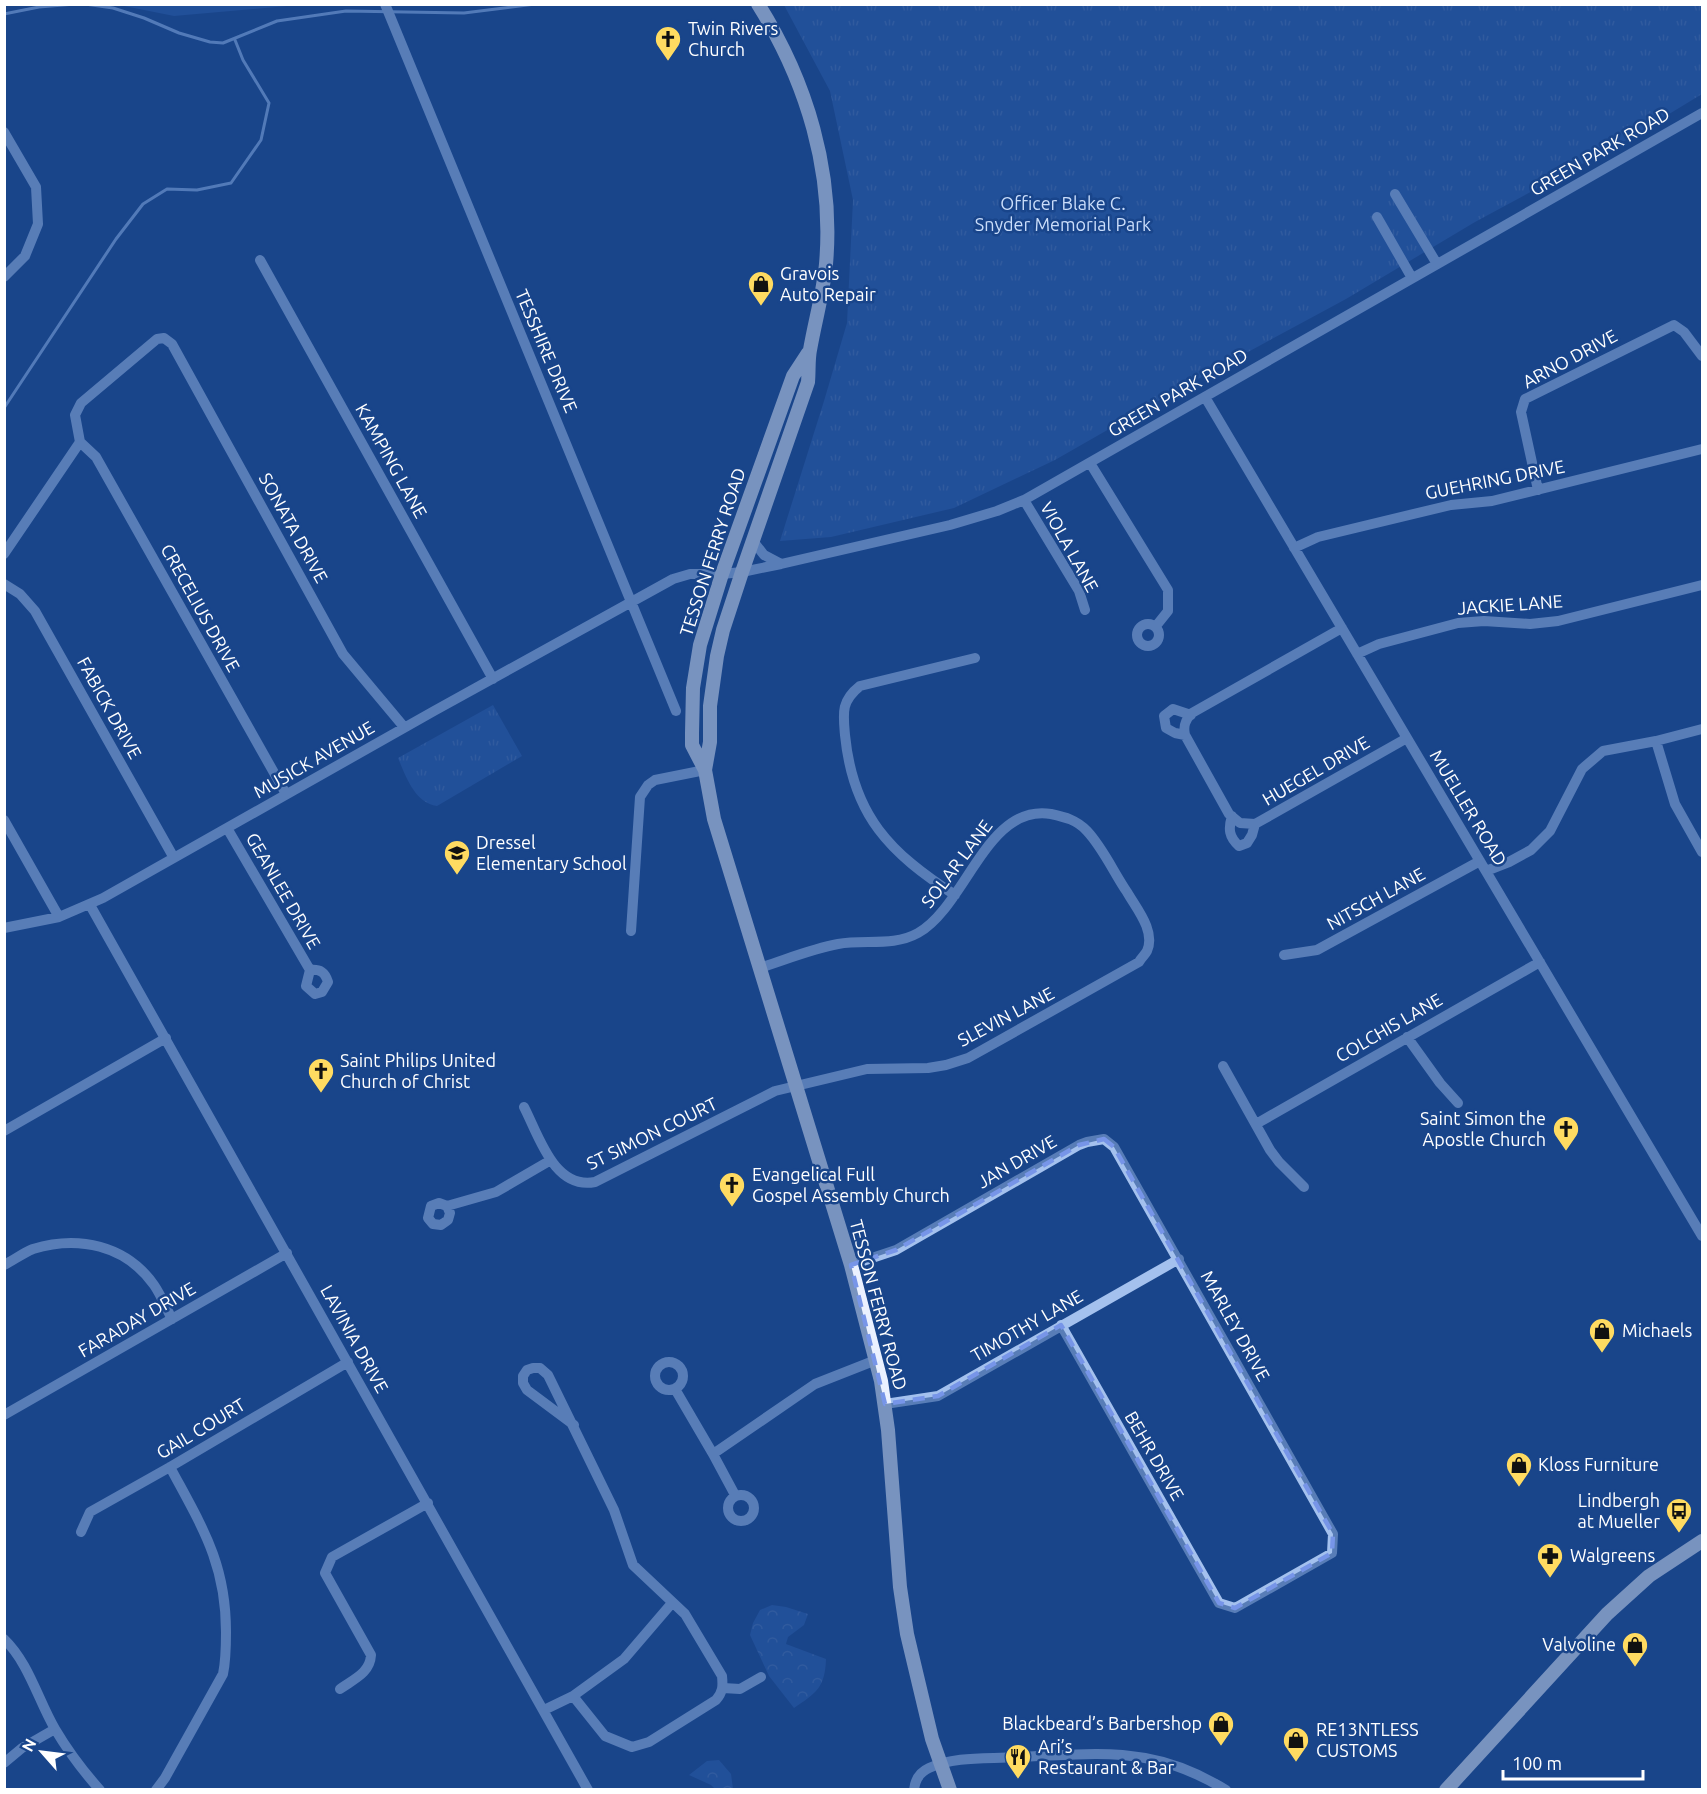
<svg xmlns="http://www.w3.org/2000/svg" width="1707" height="1794" font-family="Ubuntu,sans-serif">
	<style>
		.grass { fill: #2c5daa }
		.forest { fill: url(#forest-crowns) }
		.park { fill: url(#park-tufts) }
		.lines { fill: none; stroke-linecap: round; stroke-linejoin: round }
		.stream { stroke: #97bbf0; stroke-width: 3 }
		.minor { stroke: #a4c1ee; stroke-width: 10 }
		.major { stroke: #ebf1ff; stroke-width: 14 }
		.marked { fill: none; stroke: #7795e8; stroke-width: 4.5; stroke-dasharray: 12 8; stroke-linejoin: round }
		.labels { text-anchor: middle; stroke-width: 5; stroke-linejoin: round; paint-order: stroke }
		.poi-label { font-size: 18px; fill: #fff; stroke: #19458b; text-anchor: start }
		.street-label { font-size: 18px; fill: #fff; stroke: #19458b }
		.park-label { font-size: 18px; fill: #caddfa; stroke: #19458b }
	</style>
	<defs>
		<pattern id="forest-crowns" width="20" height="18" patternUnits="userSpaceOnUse" patternTransform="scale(1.5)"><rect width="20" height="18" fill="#2c5daa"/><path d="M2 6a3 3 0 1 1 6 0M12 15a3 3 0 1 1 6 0" fill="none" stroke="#4c75b7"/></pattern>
		<pattern id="park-tufts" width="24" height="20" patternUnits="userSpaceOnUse" patternTransform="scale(1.5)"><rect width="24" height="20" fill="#2c5daa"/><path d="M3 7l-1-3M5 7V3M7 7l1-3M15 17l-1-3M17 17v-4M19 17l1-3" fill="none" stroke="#4c75b7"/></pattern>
	</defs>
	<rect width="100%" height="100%" fill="#19458b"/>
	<path class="grass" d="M119,5V4L298,5L174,16Z"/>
	<path class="forest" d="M772,1605L786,1607L808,1614L804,1625L788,1637L786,1644L826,1659C825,1688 816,1693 794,1708L769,1676L750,1635L753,1623L760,1610Z
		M719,1760L731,1774L733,1789H715L711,1785L689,1775L707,1761Z"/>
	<path class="park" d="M784,5H1702V94L1623,142L1475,222L1346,299L1172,393L1055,460L954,508L831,537L780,541L824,401L847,323L853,200L830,91Z
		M493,705L522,756L437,806C415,803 406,777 398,758Z"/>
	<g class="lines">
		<path class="stream" d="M85,4L113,8L144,18L179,33L210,42L223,43L277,21L346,11L464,13L535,4
			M4,14L39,7L75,4
			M4,408L116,239L143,204L167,189L197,190L231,183L261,140L269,103L243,60L235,40"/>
		<path class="minor" d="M385,4L676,711
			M4,132L36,187L38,224L25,256L4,277
			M1395,194L1437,264
			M1377,217L1412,278
			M260,260L493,679
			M1205,397L1702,1236
			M80,442L96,457L286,794
			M1090,463L1168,590V611L1156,626
			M1538,490L1521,412L1525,399L1674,325L1684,332L1702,356
			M1024,500L1079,591L1085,610
			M753,541L764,555L781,564
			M1294,548L1318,537L1451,505L1492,501L1702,449
			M4,554L80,442L75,415L81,403L157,339L164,338L172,344L343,654L404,727
			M4,584L20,594L35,611L174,858
			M1137 635a11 11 0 1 1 22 0a11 11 0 1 1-22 0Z
			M1342,628L1192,713C1185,720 1183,726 1185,735L1229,814L1240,823L1255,824L1407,738
			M1357,654L1379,644L1458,623L1484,621L1530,624L1558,621L1702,585
			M1185,735L1175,733L1166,728L1164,716L1173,709L1191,715
			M1656,741L1675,804L1702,852
			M1232,816C1228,829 1229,837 1239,846L1247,843L1252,835L1255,824
			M4,820L59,917
			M227,828L310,970C320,969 325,972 328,982L322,992L315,994L306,986L310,970
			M1486,871L1509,862L1531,850L1550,831L1582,769L1603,751L1656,741L1702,729
			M955,895C890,853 853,816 845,735C843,713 841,701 860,686L975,658
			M90,905L588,1790
			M4,928L59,917L103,898L434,711L673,579L690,574H722L742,572L781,564L950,525L997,511L1024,500L1702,113
			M631,931L640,797L648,785L655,780L705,770
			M1284,955L1317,950L1480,861
			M1407,1037L1440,1083L1458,1103
			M1223,1066L1270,1150L1279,1162L1304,1187
			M524,1107C539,1136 554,1190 595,1182L775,1091L867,1069L928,1068L946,1065L968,1058L1139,962C1141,958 1145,955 1147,951C1156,931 1136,908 1127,892C1114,873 1103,848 1087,831C1077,820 1065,817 1051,814C987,803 966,906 918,933C893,947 865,939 838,944C811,949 785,960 759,968
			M1256,1124L1540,962
			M4,1131L166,1038
			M447,1206L450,1213L448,1220L441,1225L433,1224L428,1218L431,1206L439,1203L447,1206L496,1192L551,1160
			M4,1265C14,1260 23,1253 33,1249C78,1235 126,1245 154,1285C161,1295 166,1308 172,1319
			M851,1265L896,1250L1079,1145L1087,1142L1104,1139L1114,1147L1333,1534L1332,1553L1235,1608L1219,1603L1061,1325
			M655 1376a14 14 0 1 1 28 0a14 14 0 1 1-28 0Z
			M675,1389L713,1454L735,1495
			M885,1404L938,1396L1179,1259
			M4,1415L287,1253
			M713,1454L815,1384L876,1360
			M728 1508a13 13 0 1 1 26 0a13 13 0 1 1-26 0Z
			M81,1532L90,1512L170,1467L348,1362
			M4,1639C29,1663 38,1700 55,1729C68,1751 83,1771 100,1790
			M723,1688L740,1689L761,1677
			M340,1689C354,1679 370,1673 371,1655L325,1573L332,1557L428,1503
			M573,1696L605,1736L632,1747L649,1742L716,1700C723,1692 723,1686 722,1676L685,1614L633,1565L614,1510L548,1375L540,1368H533L527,1370L523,1376V1383L527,1390L574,1425
			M544,1710L573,1696L624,1659L672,1603
			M4,1763L22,1748L55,1729
			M156,1790L165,1778L223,1674C226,1660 226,1647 226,1632C226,1563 202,1527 170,1467
			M914,1790C915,1780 920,1772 929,1768C955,1756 988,1759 1016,1757C1058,1756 1102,1750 1145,1758C1174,1763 1200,1774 1226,1790"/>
		<path class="major" d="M758,4C807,82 834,172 826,264C823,294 815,321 810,350C808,360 809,371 808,382L742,572L723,630L717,656L710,706V742L705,770L714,819L851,1265L881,1381L888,1430L900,1587L907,1634L932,1739L950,1790
			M705,770L692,745V733L693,688L700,645L722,574L793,376L808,353
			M1446,1790L1607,1614L1649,1576L1702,1541"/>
	</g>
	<path d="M0 0H1707V1794H0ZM1104,1139L1114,1147L1333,1534L1332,1553L1235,1608L1219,1603L1061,1325L938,1396L885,1404L851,1265L896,1250L1079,1145Z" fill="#19458b" fill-opacity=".55" fill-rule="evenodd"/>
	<path class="marked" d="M1104,1139L1114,1147L1333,1534L1332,1553L1235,1608L1219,1603L1061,1325L938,1396L885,1404L851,1265L896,1250L1079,1145Z"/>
	<defs>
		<g id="church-pin" transform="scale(1.35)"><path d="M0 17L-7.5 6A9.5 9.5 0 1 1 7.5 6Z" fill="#ffdb61" stroke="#19458b"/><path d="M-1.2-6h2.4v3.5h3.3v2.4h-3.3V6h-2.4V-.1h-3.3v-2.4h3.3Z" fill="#111"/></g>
		<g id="shop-pin" transform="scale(1.35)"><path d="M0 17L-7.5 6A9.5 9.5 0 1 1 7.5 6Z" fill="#ffdb61" stroke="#19458b"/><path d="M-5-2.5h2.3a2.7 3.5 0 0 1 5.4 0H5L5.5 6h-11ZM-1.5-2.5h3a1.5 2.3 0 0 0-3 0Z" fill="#111"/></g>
		<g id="school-pin" transform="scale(1.35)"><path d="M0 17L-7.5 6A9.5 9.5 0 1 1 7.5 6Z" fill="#ffdb61" stroke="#19458b"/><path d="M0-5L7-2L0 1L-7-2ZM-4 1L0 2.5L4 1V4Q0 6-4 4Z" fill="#111"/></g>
		<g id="bus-pin" transform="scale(1.35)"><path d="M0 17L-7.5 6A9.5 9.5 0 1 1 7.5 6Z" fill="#ffdb61" stroke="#19458b"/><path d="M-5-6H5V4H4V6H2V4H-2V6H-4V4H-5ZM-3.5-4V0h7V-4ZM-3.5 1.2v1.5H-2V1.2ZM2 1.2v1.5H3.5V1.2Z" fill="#111"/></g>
		<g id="pharmacy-pin" transform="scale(1.35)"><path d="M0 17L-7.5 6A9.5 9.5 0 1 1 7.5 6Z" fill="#ffdb61" stroke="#19458b"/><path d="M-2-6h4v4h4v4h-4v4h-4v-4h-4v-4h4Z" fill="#111"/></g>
		<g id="restaurant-pin" transform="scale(1.35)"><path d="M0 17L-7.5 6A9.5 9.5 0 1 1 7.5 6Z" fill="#ffdb61" stroke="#19458b"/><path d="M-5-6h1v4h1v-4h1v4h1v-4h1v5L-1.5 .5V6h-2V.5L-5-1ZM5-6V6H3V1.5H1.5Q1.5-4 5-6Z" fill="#111"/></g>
	</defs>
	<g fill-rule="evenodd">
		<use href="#church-pin" x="668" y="39"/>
		<use href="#shop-pin" x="761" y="284"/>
		<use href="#school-pin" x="457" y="853"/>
		<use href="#church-pin" x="321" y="1071"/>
		<use href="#church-pin" x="1566" y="1129"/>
		<use href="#church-pin" x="732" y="1185"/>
		<use href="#shop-pin" x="1602" y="1331"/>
		<use href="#shop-pin" x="1519" y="1465"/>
		<use href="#bus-pin" x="1679" y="1511"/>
		<use href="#pharmacy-pin" x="1550" y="1556"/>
		<use href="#shop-pin" x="1635" y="1645"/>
		<use href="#shop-pin" x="1221" y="1724"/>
		<use href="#shop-pin" x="1296" y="1740"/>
		<use href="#restaurant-pin" x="1018" y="1757"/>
	</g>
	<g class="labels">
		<g class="poi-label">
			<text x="688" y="35">Twin Rivers<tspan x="688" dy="21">Church</tspan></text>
			<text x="780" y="280">Gravois<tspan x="780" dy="21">Auto Repair</tspan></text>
			<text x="476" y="849">Dressel<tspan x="476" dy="21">Elementary School</tspan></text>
			<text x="340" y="1067">Saint Philips United<tspan x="340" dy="21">Church of Christ</tspan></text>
			<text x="1546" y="1125" text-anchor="end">Saint Simon the<tspan x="1546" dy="21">Apostle Church</tspan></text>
			<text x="752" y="1181">Evangelical Full<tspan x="752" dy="21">Gospel Assembly Church</tspan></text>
			<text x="1622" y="1337">Michaels</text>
			<text x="1538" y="1471">Kloss Furniture</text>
			<text x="1660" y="1507" text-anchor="end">Lindbergh<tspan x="1660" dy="21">at Mueller</tspan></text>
			<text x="1570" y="1562">Walgreens</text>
			<text x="1616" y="1651" text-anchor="end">Valvoline</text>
			<text x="1202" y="1730" text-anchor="end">Blackbeard’s Barbershop</text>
			<text x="1316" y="1736">RE13NTLESS<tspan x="1316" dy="21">CUSTOMS</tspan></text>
			<text x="1038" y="1753">Ari’s<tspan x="1038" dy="21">Restaurant &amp; Bar</tspan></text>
		</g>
		<g class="street-label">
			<text transform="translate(1600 152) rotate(-30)" y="6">GREEN PARK ROAD</text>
			<text transform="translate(546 351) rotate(67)" y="6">TESSHIRE DRIVE</text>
			<text transform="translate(1570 359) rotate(-28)" y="6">ARNO DRIVE</text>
			<text transform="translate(1178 393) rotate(-30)" y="6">GREEN PARK ROAD</text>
			<text transform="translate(391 461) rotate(61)" y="6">KAMPING LANE</text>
			<text transform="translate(1495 480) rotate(-11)" y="6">GUEHRING DRIVE</text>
			<text transform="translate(293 528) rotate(61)" y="6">SONATA DRIVE</text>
			<text transform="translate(1069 547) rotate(61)" y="6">VIOLA LANE</text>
			<text transform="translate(713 552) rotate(-72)" y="6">TESSON FERRY ROAD</text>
			<text transform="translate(1510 605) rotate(-4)" y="6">JACKIE LANE</text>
			<text transform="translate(200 608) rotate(61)" y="6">CRECELIUS DRIVE</text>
			<text transform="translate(109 708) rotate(61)" y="6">FABICK DRIVE</text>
			<text transform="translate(314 760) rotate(-30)" y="6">MUSICK AVENUE</text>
			<text transform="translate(1316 771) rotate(-30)" y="6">HUEGEL DRIVE</text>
			<text transform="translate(1468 808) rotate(59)" y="6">MUELLER ROAD</text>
			<text transform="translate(957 864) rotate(-53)" y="6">SOLAR LANE</text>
			<text transform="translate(283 891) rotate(60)" y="6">GEANLEE DRIVE</text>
			<text transform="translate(1376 899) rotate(-29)" y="6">NITSCH LANE</text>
			<text transform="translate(1006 1017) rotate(-28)" y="6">SLEVIN LANE</text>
			<text transform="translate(1389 1028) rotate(-30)" y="6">COLCHIS LANE</text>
			<text transform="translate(652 1134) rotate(-26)" y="6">ST SIMON COURT</text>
			<text transform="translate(1017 1162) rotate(-30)" y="6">JAN DRIVE</text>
			<text transform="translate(878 1305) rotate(75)" y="6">TESSON FERRY ROAD</text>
			<text transform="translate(137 1320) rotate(-30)" y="6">FARADAY DRIVE</text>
			<text transform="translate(1027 1326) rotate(-30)" y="6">TIMOTHY LANE</text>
			<text transform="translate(1235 1326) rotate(61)" y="6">MARLEY DRIVE</text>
			<text transform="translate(354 1339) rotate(61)" y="6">LAVINIA DRIVE</text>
			<text transform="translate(201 1429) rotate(-31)" y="6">GAIL COURT</text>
			<text transform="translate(1154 1456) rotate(60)" y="6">BEHR DRIVE</text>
		</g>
		<g class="park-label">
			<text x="1063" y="210">Officer Blake C.<tspan x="1063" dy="21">Snyder Memorial Park</tspan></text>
		</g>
	</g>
	<rect width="1707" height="1794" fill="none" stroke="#ffffff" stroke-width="12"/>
	<g transform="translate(42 1752) rotate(298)" stroke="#19458b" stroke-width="4.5" paint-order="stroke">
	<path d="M0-4.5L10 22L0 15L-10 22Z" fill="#ffffff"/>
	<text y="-9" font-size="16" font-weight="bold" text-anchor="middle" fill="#ffffff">N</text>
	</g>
	<path d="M1503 1770v9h140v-9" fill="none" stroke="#ffffff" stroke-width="3"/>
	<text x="1512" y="1770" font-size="18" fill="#ffffff" stroke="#19458b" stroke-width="4.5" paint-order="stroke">100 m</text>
</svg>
